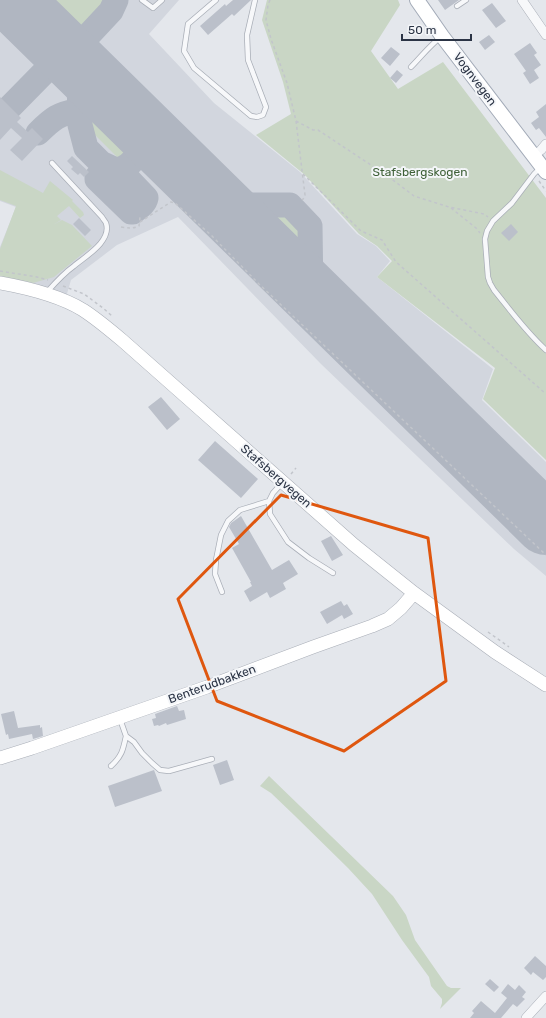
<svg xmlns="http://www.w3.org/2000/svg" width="546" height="1018" font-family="Rubik,sans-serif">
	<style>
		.built { fill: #d2d6de }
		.green { fill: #c9d6c5 }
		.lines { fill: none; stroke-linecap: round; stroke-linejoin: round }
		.taxiway { stroke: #b0b6c1; stroke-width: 25 }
		.runway { stroke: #b0b6c1; stroke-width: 62 }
		.building { fill: #bbc0ca }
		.lane-casing { stroke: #a9aeb7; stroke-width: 6 }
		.street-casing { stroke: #a9aeb7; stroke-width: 10 }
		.secondary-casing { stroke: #a9aeb7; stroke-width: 14 }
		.primary-casing { stroke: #a3abb8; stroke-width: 16 }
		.path { stroke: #c2c5cb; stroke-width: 1.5; stroke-dasharray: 3 3; stroke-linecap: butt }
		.lane { stroke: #f7f8fa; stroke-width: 4.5 }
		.street { stroke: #f7f8fa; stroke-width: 9 }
		.secondary { stroke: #fff; stroke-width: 13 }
		.primary { stroke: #fff; stroke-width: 14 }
		.marked { fill: none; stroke: #df570f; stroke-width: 3; stroke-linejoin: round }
		.labels { text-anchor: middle; stroke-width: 4; stroke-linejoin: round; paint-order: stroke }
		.street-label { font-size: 12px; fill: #2b3445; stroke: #f4f6f9 }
		.park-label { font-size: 12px; fill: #3f6138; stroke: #f4f6f9 }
	</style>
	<rect width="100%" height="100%" fill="#e4e7ec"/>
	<path class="built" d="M0,0H179L149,34L214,103L300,172L357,234L376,246L390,261L377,277L493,369L482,400L546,462V576L514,549L321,364L178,217L117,245L71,280L66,297L0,278V247L16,207L0,201Z"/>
	<path class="green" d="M54,0H105L108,2L106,9L85,30Z
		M267,0H398L400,5L371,51L398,89L443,62L546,198V460L483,399L495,368L377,277L392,261L377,246L359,234L305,175L256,135L291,114L283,82L262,20Z
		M88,84L141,137L119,159L89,129L84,121V89Z
		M0,170L43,193L50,181L73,200L72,201L83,212L84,215L80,218L69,206L57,216L61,220L53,225L62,220L72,225L92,246L54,277L33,283L0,276V249L16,206L0,200Z
		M284,209L306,231L307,282L235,210Z
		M269,776L393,896L406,915L415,940L447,986L451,988H461L440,1009L442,1003V999L431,986L429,977L402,940L372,894L348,868L294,815L271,793L260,786Z"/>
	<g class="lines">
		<path class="taxiway" d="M116,0L111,11L83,41L79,47L75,61L79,74L80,125L86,148L101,163L116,170C119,169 123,169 125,167C137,161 142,141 158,143
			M10,107L65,51L79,44L83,41
			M38,133C53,118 58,114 80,110
			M101,172L97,177V179L131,212H133C138,208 145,204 146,198L125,176L123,173L126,167
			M221,205H290L310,226L311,295"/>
		<path class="runway" d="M12,0L546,524"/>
	</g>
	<path class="building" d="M233,0H251L234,16L232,14L208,35L200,26L225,4L226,6Z
		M438,0H459L445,10Z
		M492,3L506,21L496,28L482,10Z
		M489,35L495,42L485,50L479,42Z
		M530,43L537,53L534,55L541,65L534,70L539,78L530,84L523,73L526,71L514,54Z
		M391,47L400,54L390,66L381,58Z
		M397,70L403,75L396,83L390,78Z
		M0,97L21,118L17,122L28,132L32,128L43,139L22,161L10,150L22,138L11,128L0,140Z
		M546,104V137L539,128L536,130L531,123L539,117L536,112Z
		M72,156L89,172L84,177L80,173L78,175L71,169L73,167L67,161Z
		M79,218L91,230L85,236L73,224Z
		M511,224L518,232L509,241L501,233Z
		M161,397L180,419L167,430L148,407Z
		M215,441L258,479L241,498L198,460Z
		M241,516L272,570L289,560L298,574L283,583L286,589L270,598L267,592L250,602L244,591L252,586L250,582H251L232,548L239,544L229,527L231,523L234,521Z
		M331,536L343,555L332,561L321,541Z
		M341,601L344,606L347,604L353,614L344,619L342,615L327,624L320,612Z
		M177,706L179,711L184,710L186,719L167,725L166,723L159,726L158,725L154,726L152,719L156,718L155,714Z
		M14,711L18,728L40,725V728L42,727L43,736L33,739L32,734L9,739L8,734L6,735L1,714Z
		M227,760L234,780L220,785L213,765Z
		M154,770L162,791L115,807L108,786Z
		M535,956L546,966V977L543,980L533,972L531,975L524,968Z
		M490,979L499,987L494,992L485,984Z
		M508,984L515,990L519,985L526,992L522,997L525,999L517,1007L513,1004L501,1018H470L474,1013L472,1011L481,1001L495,1013L507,998L501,993Z"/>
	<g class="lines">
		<g class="lane-casing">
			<path id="lane" d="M142,0L153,8L162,0
				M216,0L188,24L184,51L194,68L251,116L257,117L263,115L266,107L248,60L247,35L255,0
				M457,6L466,0
				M411,67C421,57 430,45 441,37
				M541,167L534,174L512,203L493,221L487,231L485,239L488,277L490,283L494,290C511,311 526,332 546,350
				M47,292C55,283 64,273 74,266C86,256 112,241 106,223C105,221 103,219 102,217L52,163
				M282,483L273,493L269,501L270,514L288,542L309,558L333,573
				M222,592L215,574L216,560L221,535L228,521L240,510L269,501
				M120,719L126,736L134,742L142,753L152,763L160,770L169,771L212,759
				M111,766C122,756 123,750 126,736"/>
		</g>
		<g class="street-casing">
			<path id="street" d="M522,0L546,35
				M533,156L541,150L546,144
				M526,1018L546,996"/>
		</g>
		<g class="secondary-casing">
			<path id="secondary" d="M0,283C28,288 58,295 83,310C97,319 110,330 123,341L354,545L414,593L495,652L546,685
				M0,758L32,748L207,687L313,647L372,626L388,619L401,608L414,593"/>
		</g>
		<g class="primary-casing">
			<path id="primary" d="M417,0L442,36L546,172"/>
		</g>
		<path class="path" d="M270,0L268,5L266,20L271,39L287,83L296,121L305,195L304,198L302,200
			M296,121L313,130H318L389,177L414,196L449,207L484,214L488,217
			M303,174L361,231L382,240L396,262L546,394
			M539,181L546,191
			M451,208L476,228L480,233
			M140,222L171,202L175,203L211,235L259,284L546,555
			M121,227C128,228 132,229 139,226L140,217
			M0,271L37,277L48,280
			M63,286L84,294L103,308L112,316
			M291,474L296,468
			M488,632L509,647"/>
		<use href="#lane" class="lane"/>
		<use href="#street" class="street"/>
		<use href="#secondary" class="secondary"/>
		<use href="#primary" class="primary"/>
	</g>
	<path class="marked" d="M281,495L428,538L446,681L344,751L217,701L178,599Z"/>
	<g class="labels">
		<g class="street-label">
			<text transform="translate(475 79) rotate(53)" y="4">Vognvegen</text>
			<text transform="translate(276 476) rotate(41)" y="4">Stafsbergvegen</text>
			<text transform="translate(212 684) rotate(-20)" y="4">Benterudbakken</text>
		</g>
		<g class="park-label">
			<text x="420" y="176">Stafsbergskogen</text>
		</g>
	</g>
	<path d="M402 34v6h69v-6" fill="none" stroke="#2b3445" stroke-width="2"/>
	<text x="408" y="34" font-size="12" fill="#2b3445" stroke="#f4f6f9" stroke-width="3" paint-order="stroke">50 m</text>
</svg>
